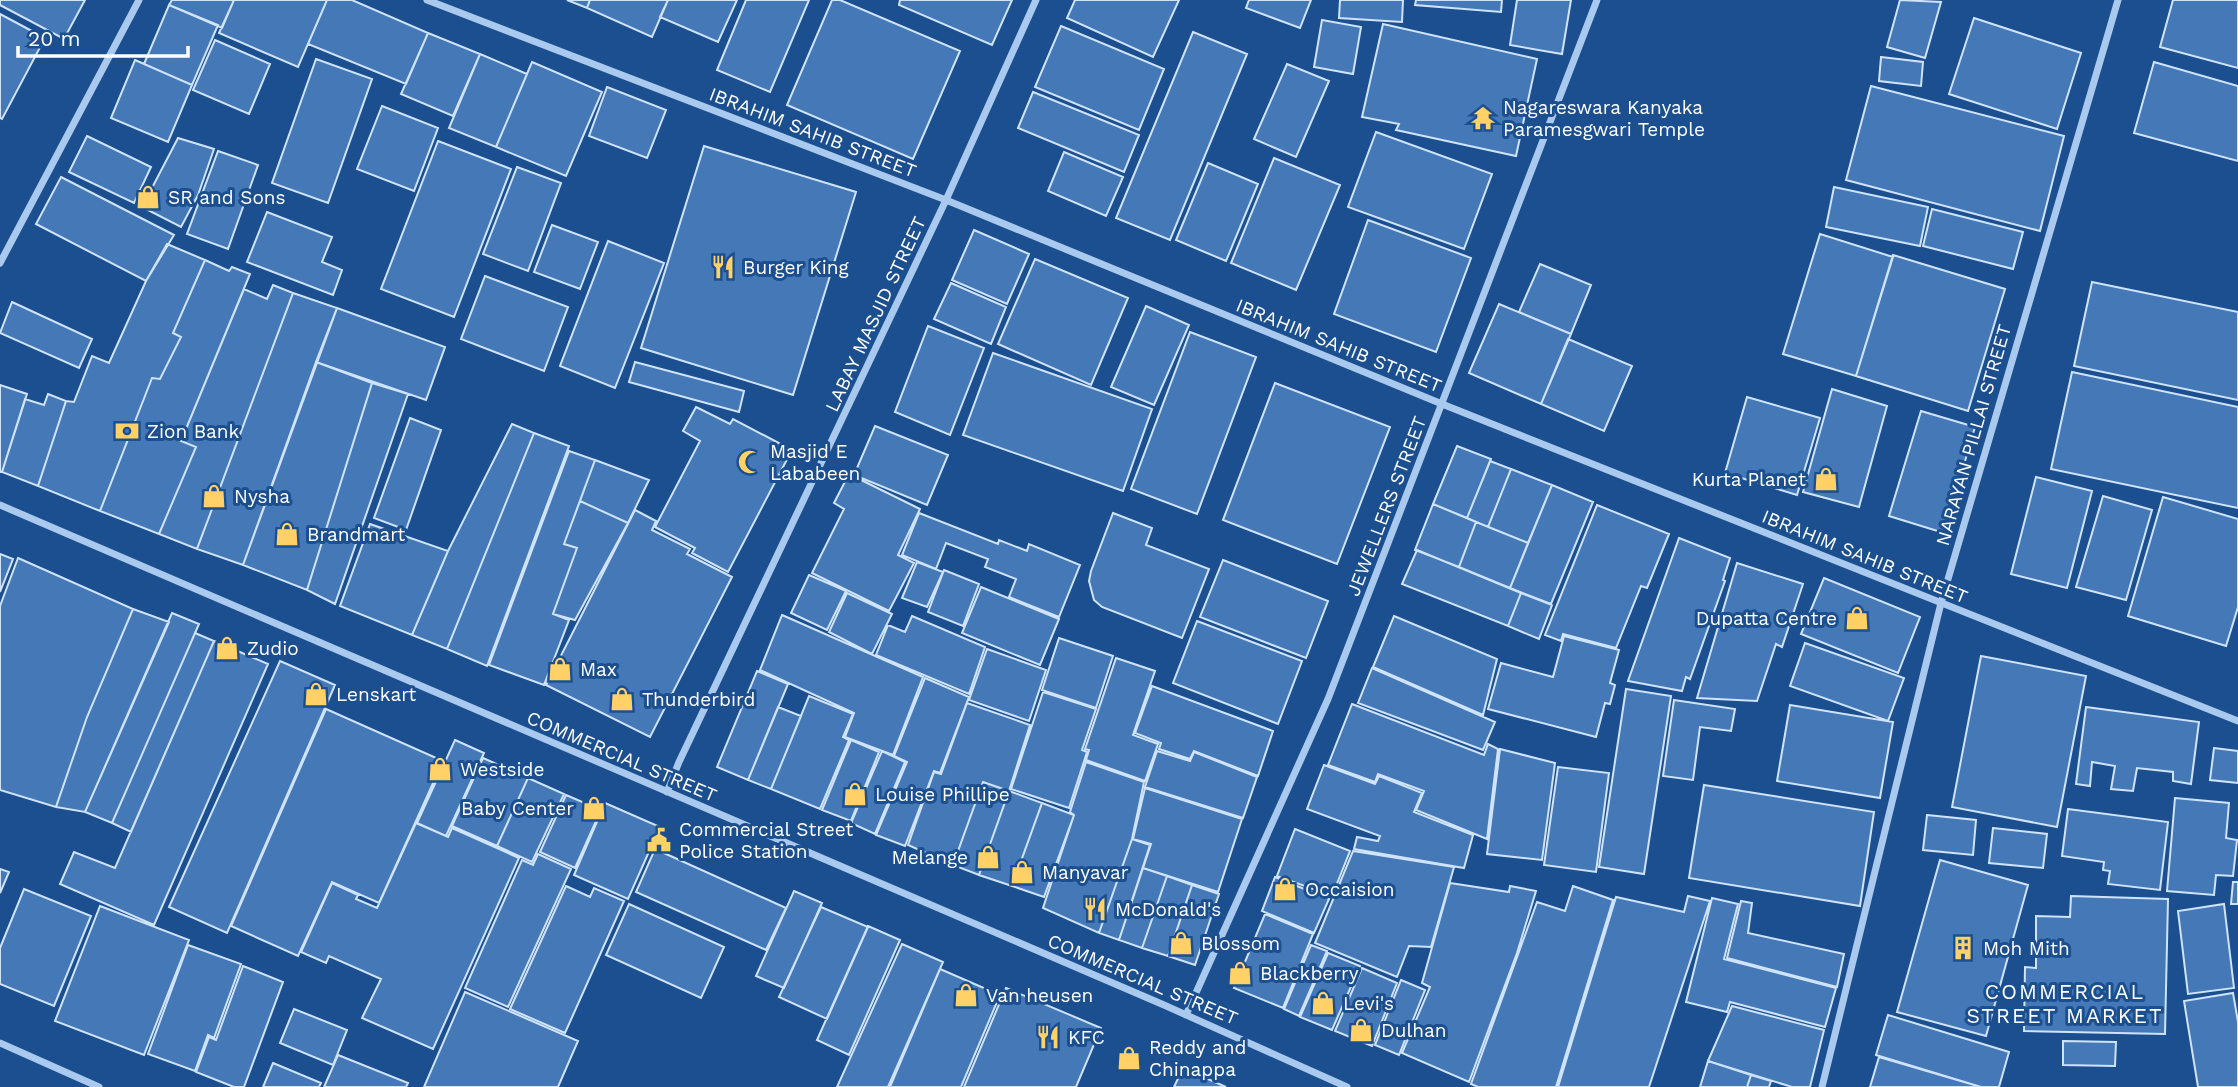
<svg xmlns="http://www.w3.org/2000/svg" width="2238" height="1087" font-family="'Work Sans',sans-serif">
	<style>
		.building { fill: #4478b7; stroke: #cfe3fa; stroke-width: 2 }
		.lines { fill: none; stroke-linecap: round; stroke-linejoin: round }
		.street { stroke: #a9c9ee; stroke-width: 7 }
		.labels { text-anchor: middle; stroke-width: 6; stroke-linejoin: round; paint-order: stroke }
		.poi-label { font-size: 19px; fill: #fff; stroke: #1b4f8f; text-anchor: start }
		.street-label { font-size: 19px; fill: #fff; stroke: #1b4f8f }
		.neighbourhood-label { font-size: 21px; letter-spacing: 2px; fill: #fff; stroke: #1b4f8f }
	</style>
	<rect width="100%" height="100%" fill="#1b4f8f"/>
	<path class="building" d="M0,0H85L64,39L0,5Z
		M172,0H234L222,28L169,5Z
		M234,0H327L298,67L219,33Z
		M327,0H352L428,33L406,84L308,44Z
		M567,0H590L587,8Z
		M590,0H668L652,37L587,8Z
		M668,0H737L718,42L660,17Z
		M746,0H809L770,92L717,70Z
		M832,0H840L960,51L913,159L787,105Z
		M900,0H1012L992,45L899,5Z
		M1075,0H1179L1153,57L1067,18Z
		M1249,0H1311L1300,28L1246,8Z
		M1340,0H1403L1402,22L1339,18Z
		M1416,0H1502L1501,12L1415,5Z
		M1517,0H1571L1562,54L1510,45Z
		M1900,0L1941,2L1925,58L1887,47Z
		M2173,0H2238V68L2160,47Z
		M169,5L218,25L192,85L144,64Z
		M0,14L45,38L2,119L0,118Z
		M1974,18L2081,53L2057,129L1949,94Z
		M1322,20L1361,27L1353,74L1314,67Z
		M1383,24L1537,59L1516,156L1396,130L1399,124L1362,117Z
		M1061,26L1164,69L1139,130L1035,87Z
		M1193,32L1247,54L1170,240L1116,218Z
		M428,33L480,54L453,116L401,94Z
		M215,40L270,64L249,114L193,90Z
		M480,54L527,74L496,147L449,128Z
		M1881,57L1923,62L1921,86L1879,81Z
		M316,59L372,79L328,203L272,183Z
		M135,60L192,85L168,142L111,118Z
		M532,62L602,92L566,176L496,147Z
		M2154,62L2238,86V161L2134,133Z
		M1287,64L1329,81L1296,157L1254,139Z
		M1871,86L2064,136L2040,231L1846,180Z
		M607,87L666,110L647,158L589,136Z
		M1033,92L1139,135L1124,172L1018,128Z
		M382,106L438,128L414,191L357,169Z
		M1376,132L1492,174L1464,249L1348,207Z
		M87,136L151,167L134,203L69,172Z
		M178,138L214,149L198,195L181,227L142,207Z
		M438,141L511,169L454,317L381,289Z
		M704,146L856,192L793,395L641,348Z
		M218,151L258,165L228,249L187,234Z
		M1064,152L1123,177L1106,216L1048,191Z
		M1274,158L1340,185L1296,290L1231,263Z
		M1208,163L1258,184L1226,261L1176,240Z
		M517,167L561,183L528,271L483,254Z
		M61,177L174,235L146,281L36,224Z
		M1834,187L1928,207L1920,246L1826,227Z
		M1932,209L2023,232L2013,269L1923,246Z
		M267,212L332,237L322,262L342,270L333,295L247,262Z
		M1368,220L1471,258L1436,352L1334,314Z
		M552,225L598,242L580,289L534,272Z
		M974,230L1029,254L1007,304L952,280Z
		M1820,234L1893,257L1856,376L1783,354Z
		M608,241L664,263L615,388L560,366Z
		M167,244L205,260L173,333L181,337L160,379L152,378L100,511L38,486L66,401L74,402L92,356L109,363L146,281Z
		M1893,255L2005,289L1968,411L1856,376Z
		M1035,259L1128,298L1091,385L998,344Z
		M205,260L229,271L232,267L250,274L181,441L196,447L159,534L100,511L152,378L160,379L181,337L173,333Z
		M1540,264L1591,285L1571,334L1519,312Z
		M485,276L568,307L544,371L461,339Z
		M2092,282L2238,312V400L2074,366Z
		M951,283L1006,307L991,344L934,319Z
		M273,285L293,293L197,549L159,534L196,447L181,441L244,289L267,299Z
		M293,293L337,308L243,565L197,549Z
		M12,302L92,339L79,368L0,333Z
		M1499,304L1571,334L1541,404L1469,373Z
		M1146,306L1189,325L1154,405L1111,387Z
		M337,308L445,347L426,400L316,362Z
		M928,326L984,348L950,435L895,412Z
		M1190,332L1256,357L1197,514L1131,489Z
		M1568,339L1632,366L1604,431L1541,404Z
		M993,353L1152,409L1123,491L963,435Z
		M316,362L372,383L307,590L243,565Z
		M635,362L744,391L739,412L629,382Z
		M2072,372L2238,407V508L2051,469Z
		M372,383L408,394L335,604L307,590Z
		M1275,383L1390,427L1337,564L1223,520Z
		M0,385L27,394L2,472H0Z
		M1832,389L1887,406L1859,507L1803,492Z
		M48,394L66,401L38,486L2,472L25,399L44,405Z
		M1747,397L1820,418L1797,495L1725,473Z
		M696,407L730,424L733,419L792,450L728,572L692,553L695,548L655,527L700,441L683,431Z
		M1921,411L1975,427L1944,533L1889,516Z
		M410,418L441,430L406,530L374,518Z
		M512,424L534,433L447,649L412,635L448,551Z
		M875,426L948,455L927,505L854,475Z
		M534,433L569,446L487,666L447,649Z
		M1457,446L1491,459L1467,518L1433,504Z
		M569,451L595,460L564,544L577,548L553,614L569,620L544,685L489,665Z
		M595,460L649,480L628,523L580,501Z
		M1490,461L1511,469L1488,527L1467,518Z
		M1511,469L1552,485L1528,543L1488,527Z
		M849,474L920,509L898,555L914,563L889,611L812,573L844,509L834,503Z
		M2036,477L2092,491L2067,588L2011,574Z
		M1552,485L1593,502L1551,604L1510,588Z
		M2103,496L2152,510L2126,600L2076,587Z
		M2163,497L2238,519V607L2226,646L2128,616Z
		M580,501L628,523L575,620L553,614L577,548L564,544Z
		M1433,504L1476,522L1459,567L1415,550Z
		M1597,505L1669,534L1647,588L1641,586L1616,648L1563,634L1561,641L1545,635Z
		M635,510L656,521L652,530L690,549L687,554L732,577L650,737L546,685Z
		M919,513L998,544L999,540L1027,551L1029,544L1080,565L1059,617L1009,597L1016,579L985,567L988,559L946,543L936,569L902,555Z
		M1113,513L1152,528L1146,545L1209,569L1182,638L1102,607L1094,600L1089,581L1091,571Z
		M1476,522L1528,543L1510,588L1459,567Z
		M370,524L448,551L412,635L340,606Z
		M1679,538L1730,558L1723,580L1725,581L1690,679L1686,677L1682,691L1628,681Z
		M1417,550L1521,593L1508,626L1402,584Z
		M0,554L13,559L0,592Z
		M18,558L133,609L87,717L56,807L0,790V606Z
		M1223,560L1328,601L1306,658L1200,617Z
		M917,562L943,572L927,607L902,598Z
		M1737,563L1803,584L1782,647L1776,644L1757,701L1697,698Z
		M944,570L979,584L963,626L928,612Z
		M809,575L846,591L827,630L791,613Z
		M1824,578L1920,617L1898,673L1801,634Z
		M981,587L1059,619L1040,665L962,633Z
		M847,593L892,614L872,654L829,632Z
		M1521,593L1552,605L1539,639L1508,626Z
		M133,609L169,622L85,812L56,807L87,717Z
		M172,613L199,624L112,823L85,812Z
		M782,615L923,677L893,755L845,737L854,713L760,670Z
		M912,616L985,647L969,694L876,655L888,625L905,632Z
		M1394,616L1497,659L1483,715L1373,667Z
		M1197,621L1302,661L1278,724L1173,683Z
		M195,633L214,641L131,832L112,823Z
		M1564,636L1619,650L1610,683L1615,685L1610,704L1605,703L1596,737L1488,709L1501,663L1553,677Z
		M1059,638L1113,656L1096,708L1042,690Z
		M214,641L268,664L154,925L60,884L74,852L115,868Z
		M1805,643L1904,678L1888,721L1790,686Z
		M987,649L1046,670L1029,721L969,700Z
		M1981,656L2086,676L2057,827L1952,807Z
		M1116,658L1155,671L1133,735L1158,744L1145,781L1086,760L1089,750L1085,749Z
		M280,661L335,685L227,933L169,907Z
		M1372,668L1495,722L1483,750L1358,703Z
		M757,671L788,684L748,780L717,767Z
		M925,678L969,697L940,773L934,771L905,846L876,835L907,762L894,756Z
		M1152,686L1273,731L1258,776L1194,751L1190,759L1159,749L1161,743L1135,733Z
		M1626,689L1671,696L1644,874L1599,867Z
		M1043,692L1096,709L1082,750L1087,752L1069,808L1011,789Z
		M809,696L853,714L843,737L849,740L820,809L771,789Z
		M1674,700L1735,709L1731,731L1700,727L1693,780L1663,776Z
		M967,703L1030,725L1009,791L983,782L953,865L908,845L934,772L941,774Z
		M1352,704L1484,755L1488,744L1498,749L1487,839L1416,810L1424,791L1378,774L1375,782L1328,765Z
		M1790,705L1893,722L1880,798L1777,781Z
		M778,707L801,716L771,789L748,780Z
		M2086,707L2199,722L2191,784L2173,781V772L2137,768L2133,791L2111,789L2115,766L2092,762L2090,786L2076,784Z
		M326,709L443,761L379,903L332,882L298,956L231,926Z
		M455,740L484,753L446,836L417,823Z
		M851,740L879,752L851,821L822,810Z
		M2214,748L2238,751V783L2210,780Z
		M1500,749L1555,763L1542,860L1487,854Z
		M882,751L905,762L875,834L851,823Z
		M1157,751L1190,761L1194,752L1257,777L1243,818L1145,787Z
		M483,758L528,778L497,846L452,826Z
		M1086,762L1144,782L1132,839L1099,933L1043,908L1074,815L1070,812Z
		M1324,765L1375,784L1379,776L1422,793L1414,812L1473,835L1464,868L1354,849L1357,837L1378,841L1380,836L1307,809Z
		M1558,767L1609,773L1596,872L1544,865Z
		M528,778L564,794L532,862L497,846Z
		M983,782L1009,791L979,875L953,865Z
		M1704,785L1874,812L1860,906L1689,878Z
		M1145,788L1242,819L1218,892L1143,868L1151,844L1133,839Z
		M1009,791L1042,803L1012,886L979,875Z
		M566,795L601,810L575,868L540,852Z
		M2175,798L2229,803L2226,838L2237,840L2233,876L2216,875L2214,895L2167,891Z
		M605,803L660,827L628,899L574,875Z
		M1042,803L1074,815L1044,897L1012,886Z
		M2068,809L2168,822L2160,890L2108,884L2110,871L2103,870L2104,862L2062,856Z
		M1927,815L1976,820L1973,855L1923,850Z
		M416,823L448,837L452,828L519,858L433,1049L362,1018L381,979L329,956L326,963L301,952L332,883L358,895L356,899L377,908Z
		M1993,828L2047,834L2043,868L1989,863Z
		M1295,829L1350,851L1332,896L1277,876Z
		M1132,839L1150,845L1119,940L1099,933Z
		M655,849L786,908L766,950L636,892Z
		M1353,851L1454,867L1431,947L1409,946L1397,977L1315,943Z
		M538,854L571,869L508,1007L465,988L522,860L533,865Z
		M1940,860L2028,885L1986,1036L1897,1012Z
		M1143,868L1167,876L1142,948L1119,940Z
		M0,869L9,872L0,893Z
		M1167,876L1192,885L1168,956L1142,948Z
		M1275,877L1329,899L1314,933L1262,911Z
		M2233,882H2238V904H2231Z
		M1450,883L1509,892L1510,886L1536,891L1517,953L1469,1082L1402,1053L1430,987L1422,983Z
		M1192,885L1219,894L1195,965L1168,956Z
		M566,886L590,897L594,888L624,901L565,1033L510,1009Z
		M1573,886L1613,900L1556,1087H1478L1471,1084L1537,902L1565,911Z
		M24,889L91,916L54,1006L0,984V948Z
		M794,891L822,903L784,988L756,976Z
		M1688,896L1710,901L1649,1087H1558L1616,897L1684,912Z
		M2071,896L2168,899L2165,1034L2024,1031L2025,967L2036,968V916L2070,917Z
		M1712,898L1738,904L1724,959L1836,988L1825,1027L1730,1002L1727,1012L1686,1002Z
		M1741,901L1752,903L1748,933L1844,954L1837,987L1727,958Z
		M629,904L724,947L701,998L606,955Z
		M2224,904L2234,988L2188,994L2178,911Z
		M100,906L189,940L144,1055L55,1021Z
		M821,907L868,927L827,1019L779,997Z
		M1265,914L1313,934L1283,1008L1234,988Z
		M868,926L900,940L849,1055L817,1040Z
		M902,944L943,962L888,1087H837Z
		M188,945L241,964L214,1038L208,1035L195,1071L148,1054Z
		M1311,945L1327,951L1299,1016L1284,1009Z
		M1328,953L1360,966L1332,1030L1300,1017Z
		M243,966L283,982L244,1087H234L196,1072L209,1037L216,1040Z
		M1362,968L1397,983L1372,1046L1335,1031Z
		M940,969L1000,995L961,1087H890Z
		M1401,980L1425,990L1399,1055L1375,1045Z
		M1006,988L1101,1028L1076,1087H964Z
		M465,992L578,1041L558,1087H424Z
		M2233,993L2238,1022V1087H2198L2184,1001Z
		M1732,1006L1824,1030L1810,1087H1792L1708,1061Z
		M294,1009L347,1030L333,1065L280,1043Z
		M1888,1015L2009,1052L1999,1087H1981L1876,1055Z
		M2063,1041L2116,1042L2115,1066L2063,1065Z
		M338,1055L408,1083L406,1087H324Z
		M1879,1057L1981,1087H1870Z
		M1708,1061L1751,1075L1747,1087H1700Z
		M273,1063L321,1083L319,1087H263Z
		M1183,1068L1226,1087H1174Z
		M1751,1075L1771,1081L1769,1087H1747Z"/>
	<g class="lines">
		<path class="street" d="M427,0L946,200L1442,404L2238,721
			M0,263L139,0
			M0,505L1164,1005L1347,1087
			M667,792L679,762L946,200L1036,0
			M1186,1015L1328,699L1597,0
			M0,1043L99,1087
			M1822,1087L1941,603L2118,0"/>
	</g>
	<defs>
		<g id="temple-bare" transform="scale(1.89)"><path d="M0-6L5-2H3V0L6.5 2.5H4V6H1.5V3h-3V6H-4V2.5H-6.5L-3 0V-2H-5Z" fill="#ffd166" stroke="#1b4f8f" stroke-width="2.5" paint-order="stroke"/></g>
		<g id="shop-bare" transform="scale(1.89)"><path d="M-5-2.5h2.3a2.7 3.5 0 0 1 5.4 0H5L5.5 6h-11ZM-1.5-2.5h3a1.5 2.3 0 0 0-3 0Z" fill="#ffd166" stroke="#1b4f8f" stroke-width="2.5" paint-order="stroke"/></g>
		<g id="restaurant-bare" transform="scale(1.89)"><path d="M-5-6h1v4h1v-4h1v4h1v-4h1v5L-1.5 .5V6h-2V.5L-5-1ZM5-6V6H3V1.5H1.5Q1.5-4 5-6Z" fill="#ffd166" stroke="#1b4f8f" stroke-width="2.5" paint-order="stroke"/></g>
		<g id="bank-bare" transform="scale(1.89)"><path d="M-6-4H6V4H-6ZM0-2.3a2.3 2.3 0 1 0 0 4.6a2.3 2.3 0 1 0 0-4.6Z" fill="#ffd166" stroke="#1b4f8f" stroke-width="2.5" paint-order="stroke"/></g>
		<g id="mosque-bare" transform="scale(1.89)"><path d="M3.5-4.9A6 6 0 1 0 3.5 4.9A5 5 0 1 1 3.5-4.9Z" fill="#ffd166" stroke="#1b4f8f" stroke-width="2.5" paint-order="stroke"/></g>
		<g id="civic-bare" transform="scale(1.89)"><path d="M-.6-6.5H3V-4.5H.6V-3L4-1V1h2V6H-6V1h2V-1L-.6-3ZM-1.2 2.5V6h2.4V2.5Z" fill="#ffd166" stroke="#1b4f8f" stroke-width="2.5" paint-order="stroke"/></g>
		<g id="building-bare" transform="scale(1.89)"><path d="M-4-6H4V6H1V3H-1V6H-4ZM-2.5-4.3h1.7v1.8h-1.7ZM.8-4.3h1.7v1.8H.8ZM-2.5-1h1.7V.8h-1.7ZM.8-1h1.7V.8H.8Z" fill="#ffd166" stroke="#1b4f8f" stroke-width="2.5" paint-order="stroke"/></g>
	</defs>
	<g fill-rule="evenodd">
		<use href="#temple-bare" x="1483" y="118"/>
		<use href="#shop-bare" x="148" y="197"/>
		<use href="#restaurant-bare" x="723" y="267"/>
		<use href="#bank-bare" x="127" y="431"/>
		<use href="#mosque-bare" x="750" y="462"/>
		<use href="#shop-bare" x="1826" y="479"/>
		<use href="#shop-bare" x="214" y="496"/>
		<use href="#shop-bare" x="287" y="534"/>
		<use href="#shop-bare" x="1857" y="618"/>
		<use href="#shop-bare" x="227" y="648"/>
		<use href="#shop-bare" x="560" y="669"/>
		<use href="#shop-bare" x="316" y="694"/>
		<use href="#shop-bare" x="622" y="699"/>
		<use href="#shop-bare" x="440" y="769"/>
		<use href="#shop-bare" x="855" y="794"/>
		<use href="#shop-bare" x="594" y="808"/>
		<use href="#civic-bare" x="659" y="840"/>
		<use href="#shop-bare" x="988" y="857"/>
		<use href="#shop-bare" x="1022" y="872"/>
		<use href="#shop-bare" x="1285" y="889"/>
		<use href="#restaurant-bare" x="1095" y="909"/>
		<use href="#shop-bare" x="1181" y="943"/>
		<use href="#building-bare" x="1963" y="948"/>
		<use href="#shop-bare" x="1240" y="973"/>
		<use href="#shop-bare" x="966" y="995"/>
		<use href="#shop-bare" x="1323" y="1003"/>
		<use href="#shop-bare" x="1361" y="1030"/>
		<use href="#restaurant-bare" x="1048" y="1037"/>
		<use href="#shop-bare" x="1129" y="1058"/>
	</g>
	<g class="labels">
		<g class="poi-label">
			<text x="1503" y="114">Nagareswara Kanyaka<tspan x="1503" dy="22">Paramesgwari Temple</tspan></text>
			<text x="168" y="204">SR and Sons</text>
			<text x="743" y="274">Burger King</text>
			<text x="147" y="438">Zion Bank</text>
			<text x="770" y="458">Masjid E<tspan x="770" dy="22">Lababeen</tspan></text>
			<text x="1806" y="486" text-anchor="end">Kurta Planet</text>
			<text x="234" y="503">Nysha</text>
			<text x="307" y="541">Brandmart</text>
			<text x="1837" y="625" text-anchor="end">Dupatta Centre</text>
			<text x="247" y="655">Zudio</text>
			<text x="580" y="676">Max</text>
			<text x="336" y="701">Lenskart</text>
			<text x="642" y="706">Thunderbird</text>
			<text x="460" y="776">Westside</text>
			<text x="875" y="801">Louise Phillipe</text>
			<text x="574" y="815" text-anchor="end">Baby Center</text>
			<text x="679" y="836">Commercial Street<tspan x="679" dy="22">Police Station</tspan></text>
			<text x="968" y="864" text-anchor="end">Melange</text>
			<text x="1042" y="879">Manyavar</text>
			<text x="1305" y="896">Occaision</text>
			<text x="1115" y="916">McDonald's</text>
			<text x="1201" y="950">Blossom</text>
			<text x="1983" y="955">Moh Mith</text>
			<text x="1260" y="980">Blackberry</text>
			<text x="986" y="1002">Van heusen</text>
			<text x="1343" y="1010">Levi's</text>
			<text x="1381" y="1037">Dulhan</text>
			<text x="1068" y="1044">KFC</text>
			<text x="1149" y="1054">Reddy and<tspan x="1149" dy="22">Chinappa</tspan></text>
		</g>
		<g class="street-label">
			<text transform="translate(813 132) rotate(21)" y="7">IBRAHIM SAHIB STREET</text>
			<text transform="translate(875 314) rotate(-65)" y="7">LABAY MASJID STREET</text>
			<text transform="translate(1339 345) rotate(22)" y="7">IBRAHIM SAHIB STREET</text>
			<text transform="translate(1973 435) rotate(-74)" y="7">NARAYAN PILLAI STREET</text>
			<text transform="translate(1386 506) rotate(-69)" y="7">JEWELLERS STREET</text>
			<text transform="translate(1865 556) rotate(22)" y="7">IBRAHIM SAHIB STREET</text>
			<text transform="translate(622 756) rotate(23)" y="7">COMMERCIAL STREET</text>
			<text transform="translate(1143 979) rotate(23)" y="7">COMMERCIAL STREET</text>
		</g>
		<g class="neighbourhood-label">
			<text x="2065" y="999">COMMERCIAL<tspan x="2065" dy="24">STREET MARKET</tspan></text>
		</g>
	</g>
	<path d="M18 46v10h170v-10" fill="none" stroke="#ffffff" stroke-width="3.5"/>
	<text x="28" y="46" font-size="21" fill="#ffffff" stroke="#1b4f8f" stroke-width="5" paint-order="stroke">20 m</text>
</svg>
